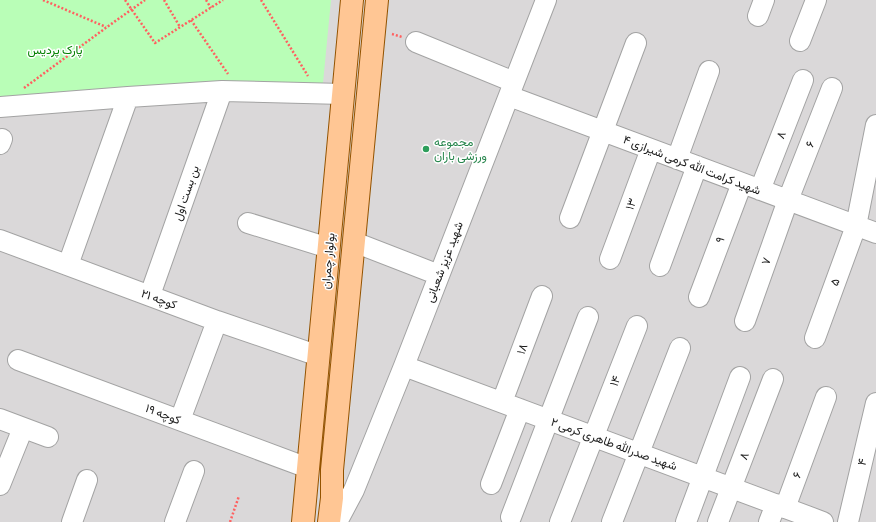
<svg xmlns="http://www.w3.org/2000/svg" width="876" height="522" font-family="'Source Sans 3',Vazirmatn,sans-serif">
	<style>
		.residential { fill: #dad8d9 }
		.park { fill: #b9feb7 }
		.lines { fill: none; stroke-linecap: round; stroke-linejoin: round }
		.minor-casing { stroke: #a3a3a3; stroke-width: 22 }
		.major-casing { stroke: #935300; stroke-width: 24 }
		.path { stroke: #ff6060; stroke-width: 2.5; stroke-dasharray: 2 2; stroke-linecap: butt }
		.minor { stroke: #fff; stroke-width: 20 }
		.major { stroke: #ffc694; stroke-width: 22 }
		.leisure-dot { fill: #2e9e5b; stroke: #fff; stroke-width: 1.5 }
		.labels { text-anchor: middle; stroke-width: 3; stroke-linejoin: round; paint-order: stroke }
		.park-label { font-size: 12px; fill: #048102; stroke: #fff }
		.street-label { font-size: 12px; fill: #1c1c1c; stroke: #fff }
		.leisure-label { font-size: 12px; fill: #27864d; stroke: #fff; text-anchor: start }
	</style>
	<rect width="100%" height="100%" fill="#eee8e0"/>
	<path class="residential" d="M0,0H876V522H0Z"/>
	<path class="park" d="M0,0H331L323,83L191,87L0,107Z"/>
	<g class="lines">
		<g class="minor-casing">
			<path id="minor" d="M758,16L764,0
				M800,41L816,0
				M416,42L514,82
				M509,96L876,233
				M0,107L128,97L222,91L343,94
				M0,144L2,139
				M677,159L709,71
				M760,190L803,80
				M570,218L636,43
				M248,223L329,248
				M0,240L217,321L319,356
				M354,242L439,275
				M610,259L651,149
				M68,265L128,97
				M660,266L697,166
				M150,295L222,91
				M699,297L742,183
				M745,321L788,200L832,88
				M815,338L856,226L876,125
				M18,360L308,468
				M404,366L823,522
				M502,402L542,296
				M0,419L48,437
				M180,420L217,321
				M491,484L520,409
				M0,485L23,428
				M785,508L826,397
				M511,517L588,317
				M72,522L87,480
				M175,522L194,471
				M337,522L354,490L404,366L546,0
				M560,522L637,326
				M612,522L680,348
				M686,522L740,377
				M718,522L773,379
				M769,522L776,504
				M848,522L876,403"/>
		</g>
		<g class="major-casing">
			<path id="major" d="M303,522L352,0
				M329,522L332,498V470L377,0"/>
		</g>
		<path class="path" d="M43,0L106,27
			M125,0L155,43L223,0
			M164,0L180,27
			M206,0L211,8
			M261,0L308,76
			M191,20L228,74
			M392,34L402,37
			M24,88L107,27L145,0
			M230,522L239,496"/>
		<use href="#minor" class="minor"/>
		<use href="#major" class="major"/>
	</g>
	<circle class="leisure-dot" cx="426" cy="149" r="4"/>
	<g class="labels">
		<g class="park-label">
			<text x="55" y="54">پارک پردیس</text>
		</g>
		<g class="street-label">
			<text transform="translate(781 135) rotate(-69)" y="4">۸</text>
			<text transform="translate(810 144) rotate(-69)" y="4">۶</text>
			<text transform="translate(692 165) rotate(21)" y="4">شهید کرامت الله کرمی شیرازی ۴</text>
			<text transform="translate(186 193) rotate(-71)" y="4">بن بست اول</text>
			<text transform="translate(631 204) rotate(-70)" y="4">۱۳</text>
			<text transform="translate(720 240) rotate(-70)" y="4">۹</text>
			<text transform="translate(328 261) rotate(-85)" y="4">بولوار چمران</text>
			<text transform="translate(766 261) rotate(-71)" y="4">۷</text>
			<text transform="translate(444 262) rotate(-69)" y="4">شهید عزیز شعبانی</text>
			<text transform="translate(835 282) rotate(-70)" y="4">۵</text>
			<text transform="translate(159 299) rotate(20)" y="4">کوچه ۲۱</text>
			<text transform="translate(522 349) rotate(-70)" y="4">۱۸</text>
			<text transform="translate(615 381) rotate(-69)" y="4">۱۴</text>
			<text transform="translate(163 414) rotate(21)" y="4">کوچه ۱۹</text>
			<text transform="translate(614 444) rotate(20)" y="4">شهید صدرالله طاهری کرمی ۲</text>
			<text transform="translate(744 456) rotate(-69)" y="4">۸</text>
			<text transform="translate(862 462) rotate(-77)" y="4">۴</text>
			<text transform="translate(797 475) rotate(-70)" y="4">۶</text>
		</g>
		<g class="leisure-label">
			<text x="434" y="146">مجموعه<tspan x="434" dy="14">ورزشی باران</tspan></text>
		</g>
	</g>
</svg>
